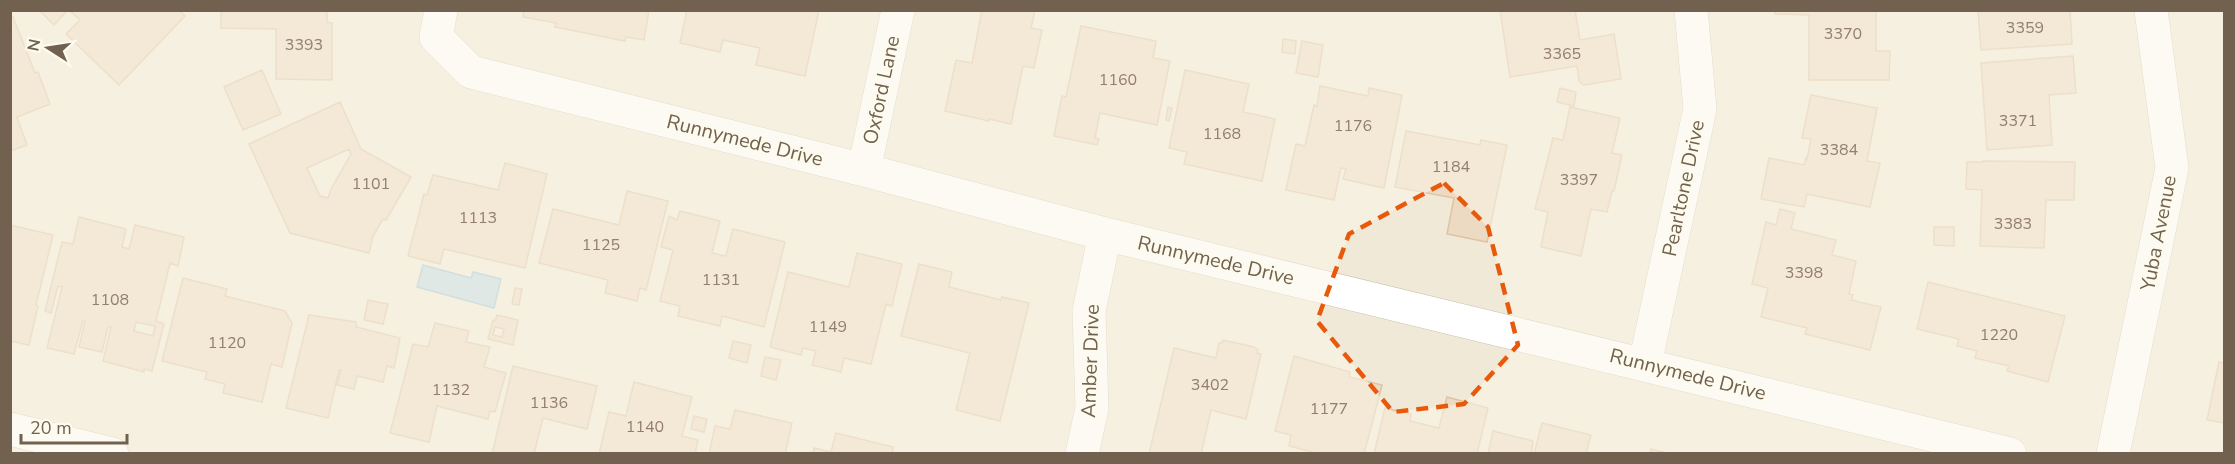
<svg xmlns="http://www.w3.org/2000/svg" width="2235" height="464" font-family="'Nunito Sans',sans-serif">
	<style>
		.residential { fill: #f1e9d7 }
		.water { fill: #bed7e2; stroke: #a5c4d3; stroke-width: 1.5 }
		.building { fill: #eddac2; stroke: #dec4a4; stroke-width: 1.5; fill-rule: evenodd }
		.lines { fill: none; stroke-linecap: round; stroke-linejoin: round }
		.minor-casing { stroke: #cbc0af; stroke-width: 34 }
		.minor { stroke: #fff; stroke-width: 33 }
		.marked { fill: none; stroke: #e8590c; stroke-width: 4.5; stroke-dasharray: 12 8; stroke-linejoin: round }
		.labels { text-anchor: middle; stroke-width: 4.5; stroke-linejoin: round; paint-order: stroke }
		.number-label { font-size: 16px; fill: #917f6b }
		.street-label { font-size: 20px; fill: #72614e; stroke: #fdfaee }
	</style>
	<rect width="100%" height="100%" fill="#faf6e8"/>
	<path class="residential" d="M11,11H2224V453H11Z"/>
	<path class="water" d="M423,265L471,278L473,272L501,279L494,308L417,287Z"/>
	<path class="building" d="M39,10H68L54,25Z
		M69,10H179L185,16L119,85L66,34L80,20Z
		M221,10H329L327,11V22L332,23V80L276,79V29L221,28Z
		M524,10H649L644,40L626,37L625,41L555,27L556,23L523,17Z
		M687,10H819L805,76L756,65L760,48L723,40L720,52L680,43Z
		M982,10H1035L1031,28L1042,30L1034,68L1023,66L1011,124L989,119V121L945,111L956,60L972,63Z
		M1500,10H1575L1580,40L1614,34L1621,79L1584,85L1579,81L1577,66L1510,77Z
		M1775,10H1876V51H1890L1889,80H1809V15L1775,14Z
		M1978,10H2070L2072,44L1981,50Z
		M13,17L35,73L38,72L50,104L17,117L27,145L10,151V18Z
		M1081,26L1156,41L1153,58L1170,61L1157,125L1100,113L1095,138L1099,139L1097,145L1054,136L1062,96L1066,97Z
		M1283,39L1296,41L1295,54L1282,52Z
		M1302,41L1323,45L1318,77L1296,73Z
		M2073,56L2076,93L2049,95L2052,145L1987,150L1981,63Z
		M262,70L281,114L243,130L224,87Z
		M1185,70L1249,84L1243,112L1275,119L1262,181L1184,164L1187,152L1169,148Z
		M1320,86L1368,96L1369,88L1402,95L1384,188L1343,179L1346,169L1341,168L1334,200L1286,190L1296,144L1305,146L1314,105L1317,106Z
		M1560,88L1576,92L1574,106L1557,102Z
		M1811,95L1877,108L1867,161L1880,163L1870,207L1807,194L1804,207L1761,199L1769,158L1804,165L1806,158L1807,159L1811,139L1802,138Z
		M340,102L361,149L411,177L386,220L383,219L373,236L369,253L290,233L249,144ZM349,149L351,154L331,189L328,198L320,196L307,168Z
		M1168,107L1172,108L1169,121L1166,120Z
		M1570,107L1620,118L1612,153L1622,155L1614,191H1612L1607,212L1591,209L1581,256L1541,247L1548,212L1535,209L1553,138L1563,140Z
		M1406,131L1480,145L1481,140L1507,145L1487,242L1447,234L1454,198L1395,187Z
		M1983,161L2075,162L2074,200H2046L2044,248L1980,246L1982,190L1966,189L1967,162H1983Z
		M505,163L547,174L525,268L444,249L440,264L408,256L424,194L427,195L433,175L498,190Z
		M627,191L668,201L646,290L640,288L637,301L605,293L608,280L539,263L553,209L619,225Z
		M1780,209L1795,213L1791,229L1836,240L1832,255L1856,261L1849,294L1853,295L1851,300L1881,307L1870,350L1805,334L1807,328L1761,317L1768,288L1752,284L1766,222L1776,225Z
		M680,211L720,221L712,253L726,256L733,229L785,242L764,327L722,316L720,326L678,316L680,306L660,301L673,250L661,247L669,216L677,220Z
		M79,217L126,229L122,247L129,249L135,225L184,237L178,266L170,263L156,321L164,324L152,371L144,369V372L103,361L111,327H108L102,352L79,347L85,321L83,320L74,354L47,348L62,287L58,286L51,313L45,311L62,242L73,244ZM136,322L155,326L153,336L134,331Z
		M10,225L53,235L36,305L38,306L29,345L10,341Z
		M1934,227H1954V246L1934,245Z
		M857,253L902,264L892,306L886,304L871,364L844,358L841,372L812,365L816,351L803,348L801,355L770,347L788,272L849,287Z
		M919,264L952,272L949,287L1001,300L1002,297L1029,303L1000,421L956,410L970,353L901,336Z
		M183,278L227,289L225,296L285,311L292,323L282,367L271,364L262,402L223,393L225,384L205,379L207,372L162,361Z
		M1928,282L2065,316L2048,382L2007,371L2009,366L1975,358L1977,351L1957,346L1959,339L1917,329Z
		M515,288L522,289L519,305L512,304Z
		M368,300L388,304L383,324L364,320Z
		M309,315L356,322V327L400,338L394,368L387,366L383,382L357,376L354,389L337,385L341,370H339L328,418L286,408Z
		M497,315L518,320L513,345L488,339L493,320L495,321ZM495,327L504,329L502,337L493,335Z
		M435,323L469,331L466,342L490,347L484,367L506,373L495,412L490,411L488,419L437,406L429,442L390,433L413,344L428,347Z
		M1223,340L1254,347L1258,350L1257,353L1261,354L1246,419L1211,410L1201,454H1149L1174,348L1216,358L1219,343H1222Z
		M733,341L751,345L747,363L729,358Z
		M1294,356L1350,372L1349,377L1382,385L1364,454H1320L1289,446L1291,435L1275,431Z
		M765,357L781,360L776,380L761,376Z
		M2219,362L2224,363V423L2207,420Z
		M513,366L597,386L587,429L543,418L534,454H492Z
		M634,382L692,397L682,436L698,440L695,454H599L609,412L626,416Z
		M1447,397L1488,408L1477,454H1374L1385,408L1411,414L1410,421L1439,428Z
		M735,410L792,423L785,454H709L715,426L730,429Z
		M694,416L707,419L704,432L691,429Z
		M1542,423L1591,435L1586,454H1534Z
		M1493,431L1533,441L1531,454H1488Z
		M836,433L893,447L892,454H813L814,448L831,452Z
		M1651,449L1670,454H1650Z"/>
	<g class="lines">
		<g class="minor-casing">
			<path id="minor" d="M441,10L436,37L471,72L864,170L1105,234L2010,454
				M864,170L898,10
				M1645,364L1700,109L1691,10
				M10,429L112,454
				M1082,454L1092,408L1089,311L1105,234
				M2113,454L2172,168L2151,10"/>
		</g>
		<use href="#minor" class="minor"/>
	</g>
	<path d="M0 0H2235V464H0ZM1444,183L1488,227L1518,345L1464,404L1393,412L1317,321L1349,234Z" fill="#faf6e8" fill-opacity=".55" fill-rule="evenodd"/>
	<path class="marked" d="M1444,183L1488,227L1518,345L1464,404L1393,412L1317,321L1349,234Z"/>
	<g class="labels">
		<g class="number-label">
			<text x="2025" y="33">3359</text>
			<text x="1843" y="39">3370</text>
			<text x="304" y="50">3393</text>
			<text x="1562" y="59">3365</text>
			<text x="1118" y="85">1160</text>
			<text x="2018" y="126">3371</text>
			<text x="1353" y="131">1176</text>
			<text x="1222" y="139">1168</text>
			<text x="1839" y="155">3384</text>
			<text x="1451" y="172">1184</text>
			<text x="1579" y="185">3397</text>
			<text x="371" y="189">1101</text>
			<text x="478" y="223">1113</text>
			<text x="2013" y="229">3383</text>
			<text x="601" y="250">1125</text>
			<text x="1804" y="278">3398</text>
			<text x="721" y="285">1131</text>
			<text x="110" y="305">1108</text>
			<text x="828" y="332">1149</text>
			<text x="1999" y="340">1220</text>
			<text x="227" y="348">1120</text>
			<text x="1210" y="390">3402</text>
			<text x="451" y="395">1132</text>
			<text x="549" y="408">1136</text>
			<text x="1329" y="414">1177</text>
			<text x="645" y="432">1140</text>
		</g>
		<g class="street-label">
			<text transform="translate(881 90) rotate(-78)" y="7">Oxford Lane</text>
			<text transform="translate(745 140) rotate(14)" y="7">Runnymede Drive</text>
			<text transform="translate(1683 188) rotate(-78)" y="7">Pearltone Drive</text>
			<text transform="translate(2158 233) rotate(-79)" y="7">Yuba Avenue</text>
			<text transform="translate(1216 260) rotate(13)" y="7">Runnymede Drive</text>
			<text transform="translate(1090 361) rotate(-88)" y="7">Amber Drive</text>
			<text transform="translate(1688 374) rotate(14)" y="7">Runnymede Drive</text>
		</g>
	</g>
	<rect width="2235" height="464" fill="none" stroke="#72614e" stroke-width="24"/>
	<g transform="translate(48 48) rotate(282)" stroke="#fdfaee" stroke-width="4.5" paint-order="stroke">
	<path d="M0-4.5L10 22L0 15L-10 22Z" fill="#72614e"/>
	<text y="-9" font-size="16" font-weight="bold" text-anchor="middle" fill="#72614e">N</text>
	</g>
	<path d="M21 434v9h106v-9" fill="none" stroke="#72614e" stroke-width="3"/>
	<text x="30" y="434" font-size="18" fill="#72614e" stroke="#fdfaee" stroke-width="4.5" paint-order="stroke">20 m</text>
</svg>
